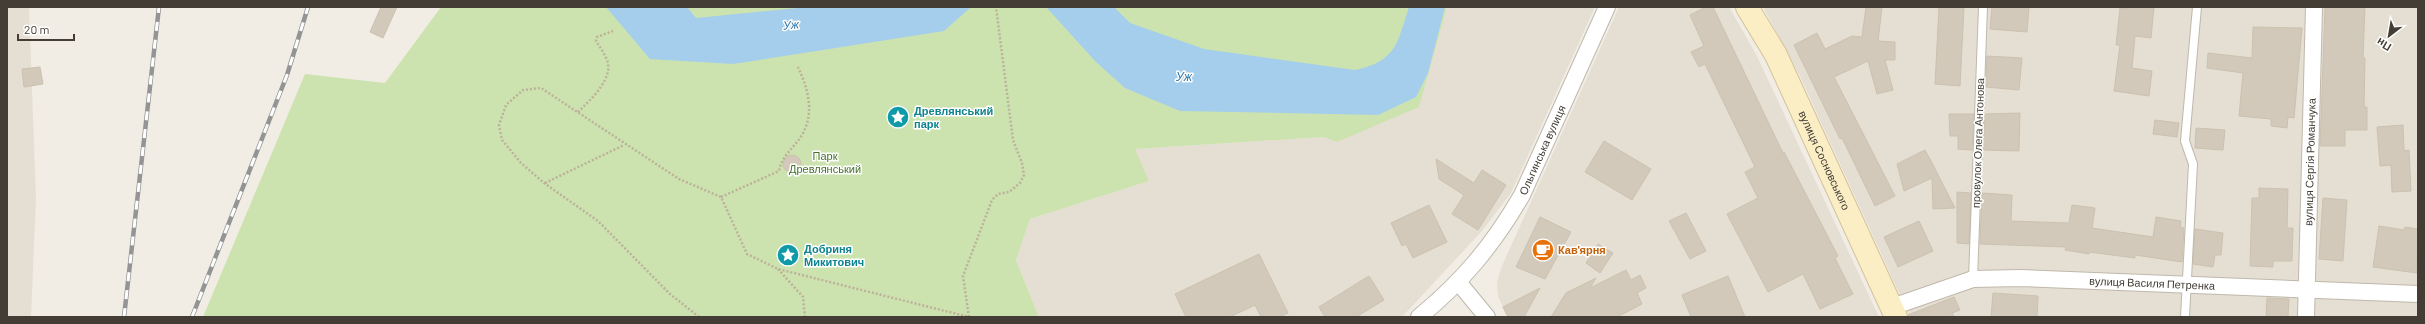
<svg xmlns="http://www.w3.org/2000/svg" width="2425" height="324" font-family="Barlow,sans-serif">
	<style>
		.residential { fill: #e5dfd3 }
		.green { fill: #cce3af }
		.water { fill: #a4ceeb }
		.building { fill: #d2c9bb; stroke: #ccc1ae }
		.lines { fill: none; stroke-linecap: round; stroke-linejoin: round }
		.lane-casing { stroke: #bfb8ab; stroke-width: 10 }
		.street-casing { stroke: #bfb8ab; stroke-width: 18 }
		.secondary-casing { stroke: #d2c299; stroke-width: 24 }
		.path { stroke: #bdb19a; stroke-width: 2.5; stroke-dasharray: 2 2; stroke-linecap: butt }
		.lane { stroke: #fff; stroke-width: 8 }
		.street { stroke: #fff; stroke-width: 16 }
		.secondary { stroke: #fbeec5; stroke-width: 22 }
		.rail-casing { stroke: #949494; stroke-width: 4.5 }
		.rail { stroke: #fff; stroke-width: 3; stroke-dasharray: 9; stroke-linecap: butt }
		.labels { text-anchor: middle; stroke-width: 3; stroke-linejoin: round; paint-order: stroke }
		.culture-label { font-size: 11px; font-weight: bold; fill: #0d838f; stroke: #fff; text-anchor: start }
		.street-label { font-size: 11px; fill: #433d35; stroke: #fff }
		.park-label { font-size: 11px; fill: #46712c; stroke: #fff }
		.food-label { font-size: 11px; font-weight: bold; fill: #c56008; stroke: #fff; text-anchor: start }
		.water-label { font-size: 12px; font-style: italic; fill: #3577a8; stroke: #fff }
	</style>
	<rect width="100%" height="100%" fill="#f1ede5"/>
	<path class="residential" d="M7,7H29L36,199L31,317H7Z
		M1447,7H1595L1511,193L1482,231L1402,317H1039L1016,260L1030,219L1149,181L1134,149L1323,137L1337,142L1435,47Z
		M1619,7H1729L1757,56L1879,317H1507L1498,296L1497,283L1501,268Z
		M1763,7H2418V317H1910L1799,74Z"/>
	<path class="green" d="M441,7H1447L1419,107L1337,142L1323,137L1135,149L1149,181L1030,219L1016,260L1039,317H203L305,74L385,83Z"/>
	<path class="water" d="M606,7H687L696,18L808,7H971L944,31L733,64L650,59Z
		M1046,7H1114L1130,23L1204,49L1355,70C1397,61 1397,43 1409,7H1445L1428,73L1416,97L1378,115L1180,111L1125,88L1096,62Z"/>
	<path class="building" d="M381,7H397L383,38L370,32Z
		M1706,7H1713L1783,153L1784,152L1838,256L1835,258L1853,294L1820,309L1803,274L1768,292L1727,214L1758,198L1745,172L1755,167L1705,64L1699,67L1691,52L1704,46L1690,15Z
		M1866,7H1882L1878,41L1895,42V60H1885L1893,90L1877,94L1868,61L1834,77L1895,196L1875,206L1842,138L1840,139L1794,45L1817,33L1825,49L1852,36L1862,37Z
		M1939,7H1964L1960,86L1935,84Z
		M1992,7H2029L2027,32L1990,29Z
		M2128,7H2154L2151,38L2135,36L2132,68L2152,71L2149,96L2114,91L2120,45H2116L2120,8L2127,9Z
		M2325,7H2365L2363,58H2365L2364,107H2367V130H2345V146H2320Z
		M2253,27L2302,28L2294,118L2288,117L2287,128L2271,126V119L2239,116L2243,73L2207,68L2208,53L2252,58Z
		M1987,56L2022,58L2019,90L1986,87Z
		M40,67L43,84L24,87L22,69Z
		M2020,113L2019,151L1983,150L1985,114Z
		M1949,114H1974L1972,150L1958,149V136H1950Z
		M2155,120L2179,123L2177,137L2153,134Z
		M2403,125L2404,151L2409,150L2411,191L2392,192L2391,165L2380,166L2377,127Z
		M2196,128L2225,130L2223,150L2195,148Z
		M1604,141L1651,169L1632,200L1585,172Z
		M1925,150L1931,161L1955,208L1933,209L1932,178L1904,191L1897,164Z
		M783 164a9 9 0 1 1 18 0a9 9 0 1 1-18 0Z
		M1436,159L1474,183L1482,170L1506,185L1478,230L1452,214L1464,195L1439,179Z
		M2259,188L2288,189L2287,228H2293L2292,261H2273V267L2250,266L2252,198H2259Z
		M1957,192L1971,193L1969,244L1957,243Z
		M1982,193L2012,195L2011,221L2069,223L2072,205L2095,208L2092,228L2153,237L2156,217L2181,221L2180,227L2184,228L2182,262L2135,255V258L2089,252V254L2065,250L2066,247L1980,244Z
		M2323,198L2347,200L2343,261L2319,259Z
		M1429,205L1447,242L1413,258L1406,244L1402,246L1391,223Z
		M1686,213L1706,251L1690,259L1669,221Z
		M1540,217L1571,232L1545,279L1516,267Z
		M1919,221L1933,251L1898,267L1884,237Z
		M2379,226L2404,230L2405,227L2418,229L2417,273L2373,267Z
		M2195,229L2223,233L2221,255H2215L2213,267L2193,264Z
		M1598,244L1613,253L1600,273L1586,263Z
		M1259,254L1288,313L1279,317H1261L1255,305L1230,317H1186L1175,294Z
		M1626,270L1631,280L1640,275L1646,288L1637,293L1642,304L1617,317H1551L1566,293L1596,278L1590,288Z
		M1369,276L1384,300L1356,317H1325L1319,307Z
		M1728,276L1745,317H1691L1682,295Z
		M1540,288L1524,317H1508L1503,307Z
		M1993,293L2038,296L2037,317H1991Z
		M1954,297L1960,310L1952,313L1954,317H1908V315Z
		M2267,298L2289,299L2288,317H2266Z"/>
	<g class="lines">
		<g class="lane-casing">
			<path id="lane" d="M1973,279L1983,7
				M2185,317L2193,164L2185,141L2197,7"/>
		</g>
		<g class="street-casing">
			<g id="street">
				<path d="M1459,283L1487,317"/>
				<path id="s1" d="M1892,307L1973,279L2020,278L2418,294"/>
				<path id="s2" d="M1419,317C1463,281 1493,245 1522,195L1607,7"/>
				<path id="s3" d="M2306,317L2314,7"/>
			</g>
		</g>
		<g class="secondary-casing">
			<g id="secondary">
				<path id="s4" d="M1747,7L1776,55L1896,317"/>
			</g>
		</g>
		<path class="path" d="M578,112C590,100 614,79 607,60C604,53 600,47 596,41L597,37L613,31
			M545,183L624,145
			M721,197L779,171C782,155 794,148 802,135C815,112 808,89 798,67
			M778,269L803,297L805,317
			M699,317L670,294L598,221L544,183L521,163L502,140L499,125L506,105L523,90L541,88L679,179L721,197L747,254L778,269L969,317
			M969,317L963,276L992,200L998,194L1009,192L1020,183L1024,175L1022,163L1013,140L996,7"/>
		<use href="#lane" class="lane"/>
		<use href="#street" class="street"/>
		<use href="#secondary" class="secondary"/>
		<g class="rail-casing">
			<path id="rail" d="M124,317L159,7
				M192,317L287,75L308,7"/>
		</g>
		<use href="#rail" class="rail"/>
	</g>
	<defs>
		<g id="sight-disc" transform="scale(1.15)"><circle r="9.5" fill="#0f9aa8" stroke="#fff"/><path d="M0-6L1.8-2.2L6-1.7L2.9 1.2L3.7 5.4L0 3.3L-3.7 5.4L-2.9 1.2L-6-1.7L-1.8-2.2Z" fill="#fff"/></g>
		<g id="cafe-disc" transform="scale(1.15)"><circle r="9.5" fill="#e8710a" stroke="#fff"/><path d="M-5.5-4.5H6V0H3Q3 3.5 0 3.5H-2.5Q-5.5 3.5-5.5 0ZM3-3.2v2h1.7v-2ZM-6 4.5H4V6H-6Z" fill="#fff"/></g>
	</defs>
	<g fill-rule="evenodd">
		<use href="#sight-disc" x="898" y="117"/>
		<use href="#cafe-disc" x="1543" y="250"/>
		<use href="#sight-disc" x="788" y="255"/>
	</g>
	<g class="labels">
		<g class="culture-label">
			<text x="914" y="115">Древлянський<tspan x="914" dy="13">парк</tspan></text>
			<text x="804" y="253">Добриня<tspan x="804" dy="13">Микитович</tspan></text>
		</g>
		<g class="street-label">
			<text transform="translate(1978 143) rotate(-88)" y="4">провулок Олега Антонова</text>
			<text dy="4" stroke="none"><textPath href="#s2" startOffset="210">Ольгинська вулиця</textPath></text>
			<text dy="4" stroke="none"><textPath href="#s4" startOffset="172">вулиця Сосновського</textPath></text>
			<text dy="4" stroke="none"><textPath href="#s3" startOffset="155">вулиця Сергія Романчука</textPath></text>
			<text dy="4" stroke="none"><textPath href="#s1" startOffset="265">вулиця Василя Петренка</textPath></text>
		</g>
		<g class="park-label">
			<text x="825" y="160">Парк<tspan x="825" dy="13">Древлянський</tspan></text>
		</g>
		<g class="food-label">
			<text x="1558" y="254">Кав'ярня</text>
		</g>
		<g class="water-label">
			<text transform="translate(791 25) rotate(-5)" y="4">Уж</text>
			<text x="1184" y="81">Уж</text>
		</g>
	</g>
	<rect width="2425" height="324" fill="none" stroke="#433d35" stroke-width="16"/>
	<g transform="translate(2389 36) rotate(211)" stroke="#ffffff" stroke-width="3" paint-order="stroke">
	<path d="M0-3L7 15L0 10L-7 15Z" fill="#433d35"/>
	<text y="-6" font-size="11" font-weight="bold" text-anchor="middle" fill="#433d35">Пн</text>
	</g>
	<path d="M18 34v6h56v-6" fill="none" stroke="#433d35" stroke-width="2"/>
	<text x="24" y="34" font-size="12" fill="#433d35" stroke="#ffffff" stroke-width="3" paint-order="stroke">20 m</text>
</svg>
